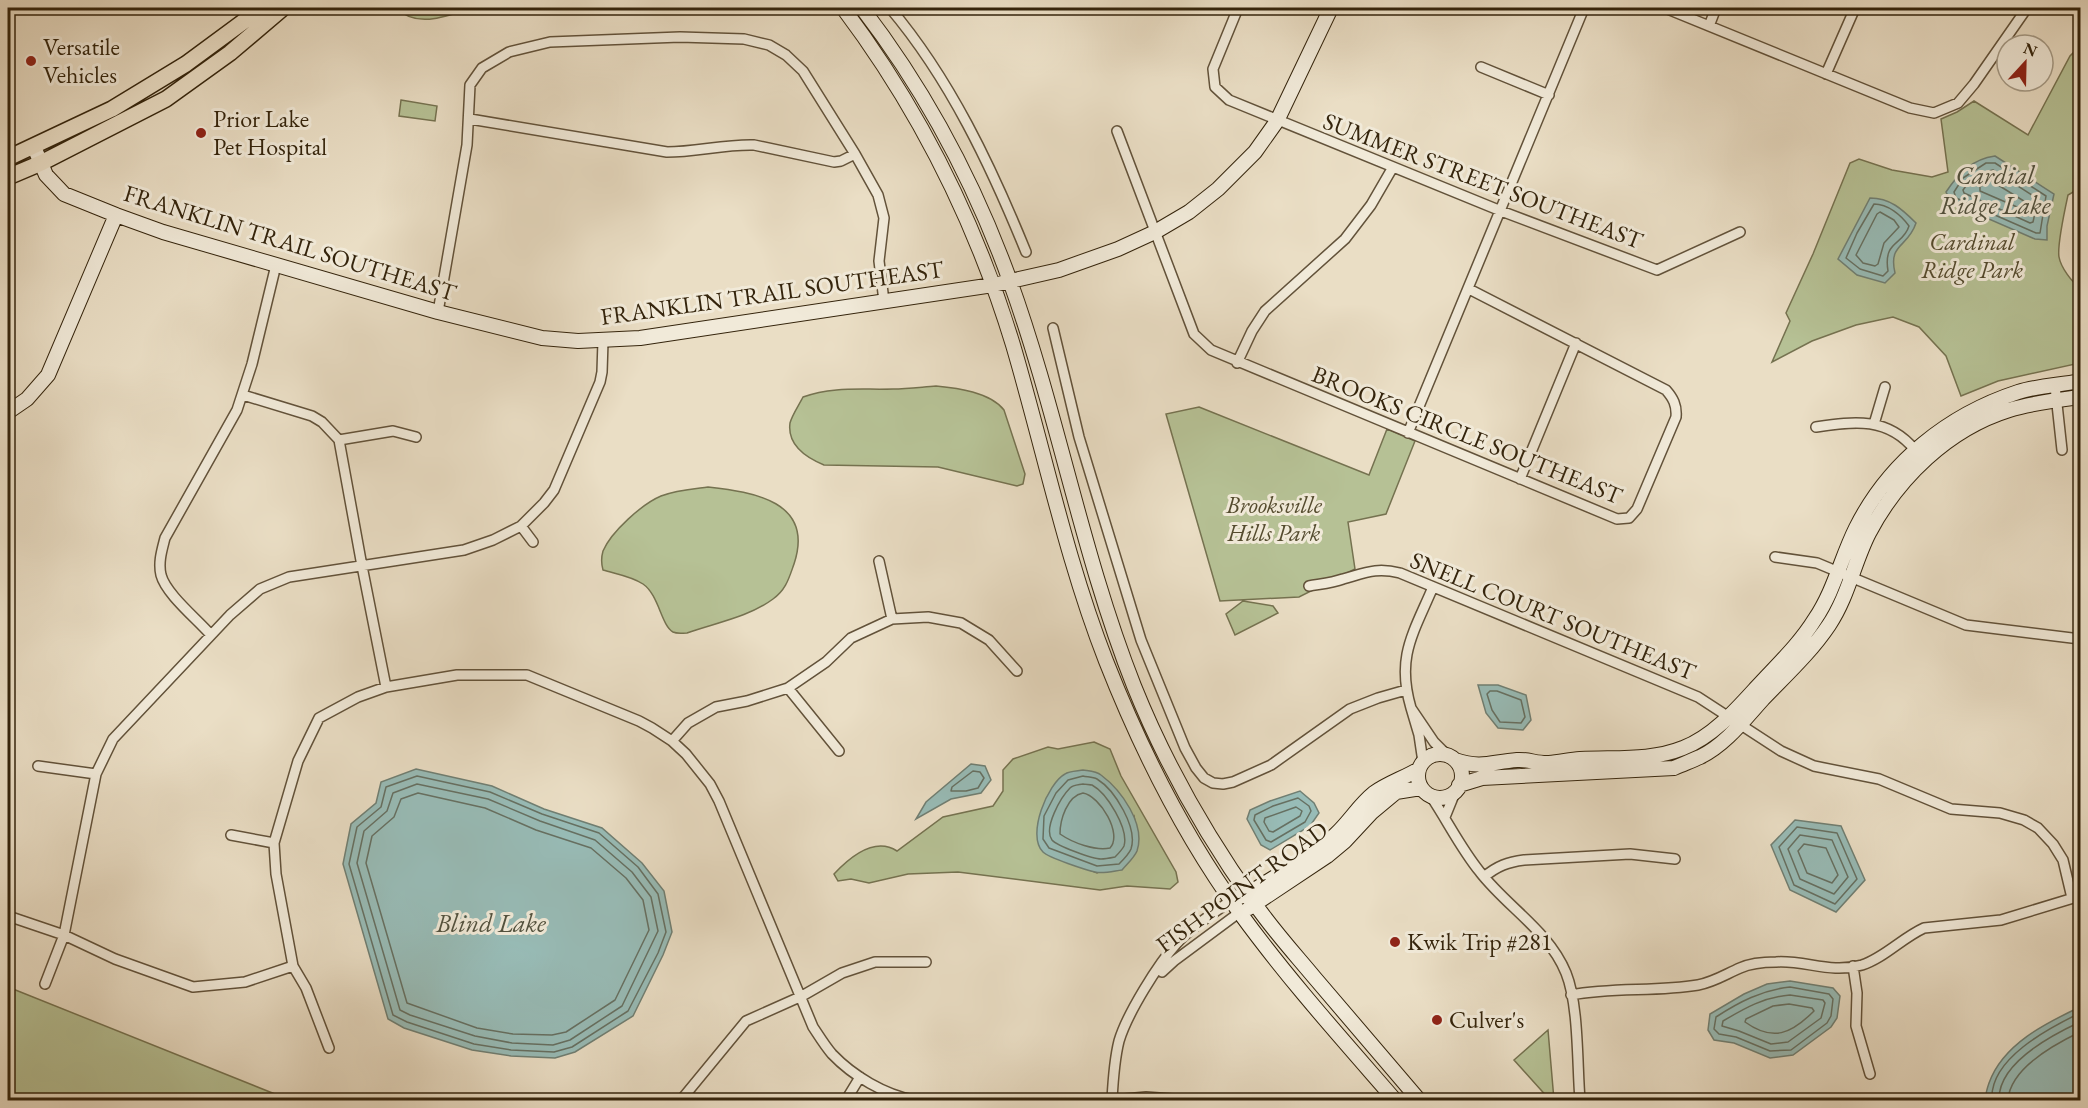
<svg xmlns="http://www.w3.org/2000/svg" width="2088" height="1108" font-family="'EB Garamond',serif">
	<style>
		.green { fill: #b6c195; stroke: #757250; stroke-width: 1.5; fill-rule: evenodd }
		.water { fill: #98bcb7; stroke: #707f73; stroke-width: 1.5 }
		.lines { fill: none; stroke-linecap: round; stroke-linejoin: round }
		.shore { stroke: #667062; stroke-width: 1.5 }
		.street-casing { stroke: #62523a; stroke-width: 12 }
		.secondary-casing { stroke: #34240c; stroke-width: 16 }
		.primary-casing { stroke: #34240c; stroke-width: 18 }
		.street { stroke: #f1ead9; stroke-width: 9 }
		.secondary { stroke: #f1ead9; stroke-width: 14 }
		.primary { stroke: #eadec5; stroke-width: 15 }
		.poi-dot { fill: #8f2418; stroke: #f1ead9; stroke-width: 2 }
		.labels { text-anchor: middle; stroke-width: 6; stroke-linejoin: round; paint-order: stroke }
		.poi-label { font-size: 24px; fill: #34240c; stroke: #f1ead9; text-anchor: start }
		.street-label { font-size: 24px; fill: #34240c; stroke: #f1ead9 }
		.park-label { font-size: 24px; font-style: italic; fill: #544b2e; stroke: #f1ead9 }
		.water-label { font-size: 26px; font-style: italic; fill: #52523f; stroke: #f1ead9 }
	</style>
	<rect width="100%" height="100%" fill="#eadec5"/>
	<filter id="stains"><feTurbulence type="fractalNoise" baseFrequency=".00333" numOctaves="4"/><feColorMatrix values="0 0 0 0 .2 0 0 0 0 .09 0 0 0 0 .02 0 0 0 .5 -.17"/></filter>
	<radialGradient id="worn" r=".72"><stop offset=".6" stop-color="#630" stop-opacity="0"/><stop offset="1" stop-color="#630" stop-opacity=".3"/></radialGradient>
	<path class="green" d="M397,8H472C448,16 416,29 397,8Z
		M2080,46V188L2068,195C2065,209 2057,245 2059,257C2061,268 2072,282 2080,288V363L1998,381L1961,396L1946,356L1919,327L1893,317L1856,325L1812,341L1772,362L1790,321L1786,313L1813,254L1850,163L1859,159L1892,170L1932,177L1948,172L1941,119L1957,112L1974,101L2028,135L2070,56Z
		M401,100L437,106L435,121L399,116Z
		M936,386C957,388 990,392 1004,410L1025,474L1023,484L1017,486L938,467L824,465C807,458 787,445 790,423C792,415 799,405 803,397C833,386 862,390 893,389C907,389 922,387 936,386Z
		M1199,407L1369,475L1387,429L1415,441L1386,514L1348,522L1355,569L1299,597L1220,601L1166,414Z
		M708,487C753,492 815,501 794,564C789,578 786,590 773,599C749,617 715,623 687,633C682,633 677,634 673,632C661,625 659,595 643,584C631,576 616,574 603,570C601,563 601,558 603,551C611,532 642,504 661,496C676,490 692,489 708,487Z
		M1243,601L1273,606L1278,613L1235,635L1226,614Z
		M1094,742L1110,749L1121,776L1176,872L1178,882L1170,889L1127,886L1100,890L958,872L908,874L869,883L851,879L838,881L834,874C849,858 874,836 897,851L943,817L993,806L1003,791V770L1013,759L1048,747L1058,749ZM1134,816L1138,836L1136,852L1097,873L1077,865Z
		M8,987L290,1100H8Z
		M1548,1030L1554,1100H1550L1514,1060Z"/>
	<path class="water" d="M1995,156L2054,194L2047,226V240L2035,239L1952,203L1946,192C1958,174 1972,159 1995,156Z
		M1870,198C1890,198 1902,209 1916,223C1908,248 1888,243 1895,273L1885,283L1857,275L1838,259Z
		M1478,685H1498L1526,695L1531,720L1523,730L1498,728L1486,713Z
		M971,764L985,766L991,780L981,793L951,799L916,819L926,802Z
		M416,769L492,786L544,809L602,828L642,863L664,891L672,932L663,955L633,1016L575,1052L555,1058L511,1056L472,1050L404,1028L388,1019L343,864L351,824L376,803L381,782Z
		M1083,770C1089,771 1096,771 1101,775C1121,790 1146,824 1137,851C1134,858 1127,864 1122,870C1114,871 1103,874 1095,872C1086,870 1049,858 1043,852C1026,835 1048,783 1065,774C1069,771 1078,771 1083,770Z
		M1300,791L1314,803L1319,813L1310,826L1270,850L1261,845L1247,819L1250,810L1270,801Z
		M1795,820L1841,826L1865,880L1836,912L1790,890L1771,845Z
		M1790,981L1833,988L1840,996L1837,1018L1831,1027L1793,1055L1770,1058L1734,1043L1714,1040L1708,1030L1710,1014L1744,994L1767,984Z
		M2080,1007V1100H1986C1985,1094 1987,1089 1989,1083C2003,1044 2046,1023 2080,1007Z"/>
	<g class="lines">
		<path class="shore" d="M1986,163H1995L2046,196L2040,233H2036L1956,198L1954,192L1963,178Z
			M1993,170L2038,199L2033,222L2030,223L1964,193L1963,190C1969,181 1982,172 1993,170Z
			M1990,180L2027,203V209L2024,210L1980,191V187Z
			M1874,204C1888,204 1901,215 1909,226C1903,246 1883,240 1888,271L1883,276L1860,269L1846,258L1857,233Z
			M1880,212L1894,220L1899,227L1884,243L1878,264L1875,266L1863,263L1856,255L1877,214Z
			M1490,691H1497L1521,700L1525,717L1521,723L1500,722L1492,710L1487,694Z
			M973,771L980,772L984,778L978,788L966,791H951L952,787Z
			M417,776L490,792L542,814L599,833L638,867L658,894L666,932L658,953L628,1011L572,1047L554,1052L511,1050L474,1044L407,1022L393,1015L349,864L357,827L381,807L386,787Z
			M1083,776C1087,777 1093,777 1097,779C1115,790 1138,828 1131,849C1129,854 1123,860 1119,864L1097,866L1049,848L1043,839L1044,816L1056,793L1068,780Z
			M417,784L488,799L540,821L595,840L632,872L651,897L658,931L622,1006L570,1040L553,1045L512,1043L475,1036L410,1015L400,1010L357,863L364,831L387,811L393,793Z
			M1083,784C1084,784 1091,785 1092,785C1107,793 1129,829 1124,846C1122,850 1118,854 1115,857C1110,858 1105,859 1101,859C1093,859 1057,846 1052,840C1043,828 1061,797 1070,788C1073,785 1078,785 1083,784Z
			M418,793L485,808L536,830L591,848L626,878L643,900L649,930L615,1000L566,1032L552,1035L513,1034L477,1028L407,1003L366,863L372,836L394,817L401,799Z
			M1083,793C1100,796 1123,834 1110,848C1095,851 1073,843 1060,834C1060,820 1067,796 1083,793Z
			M1298,798L1309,806L1311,811L1305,822L1271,842L1266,840L1254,820L1255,815L1273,806Z
			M1296,807L1302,811L1300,816L1273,832L1269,831L1264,822L1265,818Z
			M1797,827L1837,833L1857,879L1835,904L1794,885L1779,847Z
			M1800,835L1832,840L1848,877L1834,894L1800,879L1788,849Z
			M1804,844L1826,848L1838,875L1832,883L1807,873L1798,851Z
			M1790,987L1829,994L1833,999L1831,1016L1827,1023L1791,1050L1770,1051L1736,1037L1719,1034L1714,1029L1716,1017C1739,1002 1762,990 1790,987Z
			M1790,995L1823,1000L1825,1003L1821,1018L1788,1042L1771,1044L1739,1031L1722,1026L1723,1021C1745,1008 1764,997 1790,995Z
			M1789,1004L1812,1008L1814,1011C1791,1034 1773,1042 1745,1022L1746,1019L1773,1006Z
			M1992,1100C1989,1059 2049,1028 2080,1013
			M1999,1100C1998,1063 2052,1035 2080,1022
			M2008,1100C2010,1068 2055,1044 2080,1032"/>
		<g class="street-casing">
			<path id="street" d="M890,8C950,79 991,166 1026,252
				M1238,8L1213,69L1215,87L1229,100L1501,211L1657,270L1740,232
				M1665,8L1910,108L1934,113L1958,103L1974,84L2027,8
				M1709,26L1716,8
				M1481,67L1549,95
				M1826,74L1855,8
				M470,119L667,152C696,152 725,144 754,145L834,162L841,161L855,154
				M1117,131L1194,334L1211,350L1617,519L1629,518L1637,509L1676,417C1677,405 1673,398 1666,390L1469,289
				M438,312L467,145L470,85L482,68L509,52L550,42L680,37L744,39L769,45L786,55L803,71L855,154L878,195L884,218L879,261L884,301
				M1053,328L1079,437L1141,640L1185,748L1196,768L1204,778L1213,783L1223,784L1233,782L1271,765L1350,709L1378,698L1406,690
				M1237,363L1252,331L1265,311L1345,239L1371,205L1393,167
				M2055,386L2062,450
				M243,395L312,416L322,422L339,440L362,566L386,687
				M1874,424L1885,387
				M1816,427C1855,421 1888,417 1915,450
				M1408,433L1584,8
				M339,440L393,431L416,437
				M1520,479L1576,343
				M521,526L533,542
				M1775,557L1817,563L1966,625L2080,639
				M879,561L892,619
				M1309,586C1320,584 1332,583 1343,579C1365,573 1376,567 1400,573L1698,697L1781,751L1814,766L1879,779L1951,809L2000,813L2024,820L2038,828L2053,844L2063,860L2072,898
				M210,634C197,619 166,594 161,575C158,562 162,550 165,538L237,410L252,364L276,265
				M788,688L839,751
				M1411,708C1396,657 1413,634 1433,587
				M672,741L688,723L716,707L747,701L788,688L826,662L851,638L892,619L928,617L961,623L989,640L1017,671
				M1423,762L1419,735L1411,708L1434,742L1447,755
				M38,766L96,774
				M1430,795C1447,820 1461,849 1480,872C1507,907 1549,931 1566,973C1579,1005 1577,1065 1580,1100
				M1445,817L1456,790
				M231,835L274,843
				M1484,877C1497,866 1508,862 1524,860L1630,854L1675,859
				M8,916L64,935L115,959L193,987L245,982L293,966
				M1853,966L1857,993L1856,1026L1870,1074
				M1162,972L1174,961L1240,912
				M45,984L64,935L96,774L113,739L230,615L260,589L289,577L464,550L493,540L521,526L544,503L554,490L600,382L602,372L603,341
				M1571,995C1613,987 1656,992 1698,985C1714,982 1726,974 1740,968C1751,963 1764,962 1776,962C1806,960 1830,974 1862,965C1884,958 1902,938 1924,928L2001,920L2080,896
				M329,1048L306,988L293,966L276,874L274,843L298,761L319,718L358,697L386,687L457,675H527L639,721L652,728L672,741L686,754L710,784L719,801L813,1027C819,1036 825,1046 832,1054C853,1076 885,1095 914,1100
				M681,1100L746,1021L802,996L842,973L875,962H926
				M846,1100L860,1077
				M1100,1100H1101
				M1112,1100C1113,1081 1114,1061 1119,1041C1127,1014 1158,964 1177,943C1191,927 1215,912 1232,900
				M1114,1100L1146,1097L1186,1100"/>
		</g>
		<g class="secondary-casing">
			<path id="secondary" d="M843,8C919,109 976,223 1013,345C1044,450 1066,559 1106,661C1141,750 1184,836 1240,913C1288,979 1342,1039 1395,1100
				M862,8C925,90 975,184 1010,281C1058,414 1082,555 1134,686C1165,763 1207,837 1255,904C1273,930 1294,953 1314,977C1349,1018 1384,1059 1419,1100
				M34,147L46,175L64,194L116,215L163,232L438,312L542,338L578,341L640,338L993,285L1059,270L1118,249L1155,232L1189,212L1218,189L1255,152L1277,121L1331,8
				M8,412L27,399L48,375L116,215
				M1418 776a22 22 0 1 1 44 0a22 22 0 1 1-44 0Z
				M1455,760C1482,769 1491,762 1517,760C1528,759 1538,764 1549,763C1559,762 1570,760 1580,759C1615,757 1651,761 1683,748C1712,737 1736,710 1756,688C1776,666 1799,645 1815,619C1834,591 1841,558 1856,528C1889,462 1948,415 2018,392C2037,386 2060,385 2080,381
				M1459,785L1482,778L1674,768C1683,764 1691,761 1700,757C1725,745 1744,720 1763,699C1786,675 1811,652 1829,625C1848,597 1854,562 1869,533C1898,478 1948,429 2009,410C2032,403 2057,400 2080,397
				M1239,897L1248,894C1275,876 1313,856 1336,834C1350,821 1359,805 1374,793C1388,783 1404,778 1419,769
				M1249,908L1327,856L1345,841L1372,812L1396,792L1421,788"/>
		</g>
		<g class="primary-casing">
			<path id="primary" d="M8,158L112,109L186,64L262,8
				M8,177L41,163L166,99L230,53L283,8"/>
		</g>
		<use href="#street" class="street"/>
		<use href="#secondary" class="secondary"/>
		<use href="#primary" class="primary"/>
	</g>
	<g class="poi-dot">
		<circle cx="31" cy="61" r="6"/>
		<circle cx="201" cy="133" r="6"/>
		<circle cx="1395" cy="942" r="6"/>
		<circle cx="1437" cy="1020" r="6"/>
	</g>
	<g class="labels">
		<g class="poi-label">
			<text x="43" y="55">Versatile<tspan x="43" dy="28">Vehicles</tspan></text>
			<text x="213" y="127">Prior Lake<tspan x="213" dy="28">Pet Hospital</tspan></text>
			<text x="1407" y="950">Kwik Trip #281</text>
			<text x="1449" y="1028">Culver's</text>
		</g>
		<g class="street-label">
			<text transform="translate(1483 181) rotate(21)" y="8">SUMMER STREET SOUTHEAST</text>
			<text transform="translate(290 243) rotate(17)" y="8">FRANKLIN TRAIL SOUTHEAST</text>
			<text transform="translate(772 293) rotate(-8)" y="8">FRANKLIN TRAIL SOUTHEAST</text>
			<text transform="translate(1467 435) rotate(22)" y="8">BROOKS CIRCLE SOUTHEAST</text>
			<text transform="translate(1553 616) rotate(22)" y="8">SNELL COURT SOUTHEAST</text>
			<text transform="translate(1242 887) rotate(-36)" y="8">FISH POINT ROAD</text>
		</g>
		<g class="park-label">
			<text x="1972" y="250">Cardinal<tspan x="1972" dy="28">Ridge Park</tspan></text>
			<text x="1274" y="513">Brooksville<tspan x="1274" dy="28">Hills Park</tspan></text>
		</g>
		<g class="water-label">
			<text x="1995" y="184">Cardial<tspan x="1995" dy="30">Ridge Lake</tspan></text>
			<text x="491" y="932">Blind Lake</text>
		</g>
	</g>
	<rect width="2088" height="1108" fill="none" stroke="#eadec5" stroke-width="30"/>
	<rect x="9" y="9" width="2070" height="1090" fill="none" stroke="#34240c" stroke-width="3"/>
	<rect x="15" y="15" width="2058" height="1078" fill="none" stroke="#34240c" stroke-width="1.5"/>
	<g transform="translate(2025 63) rotate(22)"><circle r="28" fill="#f1ead9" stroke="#a59b87" stroke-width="1.5"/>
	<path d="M0-4.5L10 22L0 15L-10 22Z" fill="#8f2418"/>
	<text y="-9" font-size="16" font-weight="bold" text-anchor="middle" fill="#34240c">N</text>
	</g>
	<rect width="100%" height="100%" filter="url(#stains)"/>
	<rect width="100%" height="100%" fill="url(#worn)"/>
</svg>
